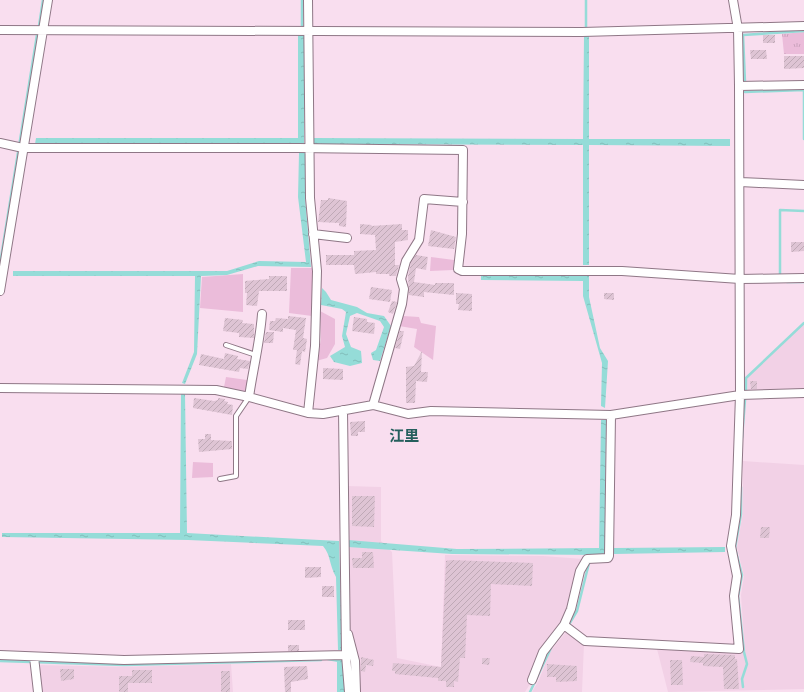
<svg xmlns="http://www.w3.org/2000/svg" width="804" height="692" font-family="'Asap Condensed','Noto Sans JP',sans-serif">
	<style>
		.built { fill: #f2d1e6 }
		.grass { fill: url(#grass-tufts) }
		.garden { fill: #ebbcda }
		.water { fill: url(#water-ripples) }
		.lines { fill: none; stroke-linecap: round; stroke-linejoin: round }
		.stream { stroke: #95dcd8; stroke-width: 2.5 }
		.building { fill: url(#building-hatch) }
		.lane-casing { stroke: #8f7786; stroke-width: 6 }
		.street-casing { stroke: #8f7786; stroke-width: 10 }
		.lane { stroke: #fff; stroke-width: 4 }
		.street { stroke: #fff; stroke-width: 8 }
		.labels { text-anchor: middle; stroke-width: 4; stroke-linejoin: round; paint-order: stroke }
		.neighbourhood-label { font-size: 15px; font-weight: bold; fill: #255f5d; stroke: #f9deef }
	</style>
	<defs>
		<pattern id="grass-tufts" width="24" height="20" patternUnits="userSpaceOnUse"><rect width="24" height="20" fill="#ebbcda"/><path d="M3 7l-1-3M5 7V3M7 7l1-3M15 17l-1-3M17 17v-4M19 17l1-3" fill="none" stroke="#caa2bc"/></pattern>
		<pattern id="water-ripples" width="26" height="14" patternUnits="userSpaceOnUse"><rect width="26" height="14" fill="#95dcd8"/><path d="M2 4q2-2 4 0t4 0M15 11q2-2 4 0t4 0" fill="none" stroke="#81bdba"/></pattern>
		<pattern id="building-hatch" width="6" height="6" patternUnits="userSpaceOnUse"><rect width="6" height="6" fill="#dec4d4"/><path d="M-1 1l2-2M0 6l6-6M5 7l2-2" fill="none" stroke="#bfa9b6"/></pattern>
	</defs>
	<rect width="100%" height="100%" fill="#f9deef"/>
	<path class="built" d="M804,324V389L748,391L747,378Z
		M743,461L804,465V689L668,692L657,649L745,653L741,595L744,576L737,547L743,513Z
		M346,486L381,487V541L392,552L397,658L441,667L445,555L543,556L583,559L562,624L541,651L532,681L525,692H358L356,652L350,629Z
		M566,632L584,644L582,692H532L539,680L550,652Z
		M231,664L233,692H40L38,665L125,667Z"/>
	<path class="grass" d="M804,32V54H784L782,34Z"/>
	<path class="garden" d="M431,257L454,260L453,270L430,271Z
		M291,268H312V316L289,313Z
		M243,274V312L200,308L202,277Z
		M320,311L335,319V344L327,358L316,361L321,340Z
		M403,316L419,317L421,323L436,326L433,360L414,347L417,329L399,326Z
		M226,377L247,380V392L224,387Z
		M193,462L213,463V477L192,478Z"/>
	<path class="water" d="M298,35H305L304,144H35L36,138H298Z
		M584,36H589V139H730V146L589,145V265H583V145L313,144V138L583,139Z
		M305,152V197L311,267L258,266L227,275L201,276L197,354L185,384L182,383L194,352L195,276H13V271H227L259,261L306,262L298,197L299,153Z
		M481,275L589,276V297L600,348L608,361L605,408L601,406L602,363L583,296V281L481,280Z
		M322,288L326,292L331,300L357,307L367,313L384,316L391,326L380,361L373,360L371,353L376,350L384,327L380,321L357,313L350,316L346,334L351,347L361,351L362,363L350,366L334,362L330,356L345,347L342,336L346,312L342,309L321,305Z
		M181,394H185L187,533L339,541L342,650H338L336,577C329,565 331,555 323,546L188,540L2,537V533H180Z
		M601,420H606L605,552L603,555L452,554L348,547V540L457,549L599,548Z
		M725,547V552L614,554V548Z
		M337,658H343L346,692H337Z"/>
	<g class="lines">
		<path class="stream" d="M586,0V29
			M39,26L43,0
			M302,29V0
			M745,82L743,35L804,31
			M745,92L804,90V139
			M0,264L37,35
			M780,274V210L804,211
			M787,282H804
			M746,391V378L804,323
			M742,438L745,400
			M741,487V514L735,548L742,575L738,596L744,652L747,664L742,679L743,687
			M568,626L577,611L590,559
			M328,659L339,661
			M0,661L124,665L321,660
			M530,692L551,648"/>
	</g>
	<path class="building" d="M763,35H775V43H763Z
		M750,50H766L767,59H751Z
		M784,56H804V68L784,69Z
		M328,198L347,201L346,227L339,226V223L318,222L321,200H328Z
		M360,224L372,225L371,226L402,224V230H408V240L395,242V265H399L396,276H389V274H376V272L355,274L354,265H326V255H354V251L376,250L375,235L360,234Z
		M431,230L456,237L454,249L428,246Z
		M791,242H804V251L791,252Z
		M416,255L428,257L426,270L416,268L414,282L435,285V283H454V295L424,292V297L409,295L408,276L411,263Z
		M269,276H287V291H259L257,306L246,305L247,293H245V281L269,279Z
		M371,287L392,290L390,302L369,299Z
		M456,293L472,294V311L458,310L459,304H456Z
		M604,293H614V300L604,299Z
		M392,301L397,302L393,314L388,312Z
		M288,316L306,318L303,338L307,339L305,352L302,351L300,365L295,364L297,350H293L296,330L283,328V332L269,330L270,321H275L276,318L288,319Z
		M354,317L367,319V322L375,323L374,334L352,331Z
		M225,318L243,320L242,323L254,324V338L239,337V333L223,331Z
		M400,331H404L400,349L395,348Z
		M266,332H274L273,343H264Z
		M422,351L421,372H428L427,382L416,381L415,403H406V367L414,366Z
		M225,353L238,356L237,359L250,361L248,369L240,368L239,372L199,365L201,354L224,359Z
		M323,368L343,369V380L323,379Z
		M750,381H757V389H751Z
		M194,398L214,401L218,400V398L225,399L224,401L228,402L227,404L233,405L232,415L193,408Z
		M365,421V432H358V436H351L350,422Z
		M205,434H211V440L232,441V449L199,452L198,439H205Z
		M352,496H375L374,527L352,526Z
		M761,527H770L769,538H760Z
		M362,552H373L374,568H353L352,558H362Z
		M451,560L533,563L532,586L491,584L490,616L467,615L465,658H460L458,682L454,681V687H446V681H438V678L395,674V671H392L393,663L441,667L446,561Z
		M305,567H321V577L305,578Z
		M322,586H334V597H322Z
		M288,620H305V630H288Z
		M288,645H299V651H288Z
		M704,654L735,655V659H737L739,689H724L723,667L703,666V663L690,662L691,656L704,657Z
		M361,657L374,660L373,666L366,665L365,672L361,671Z
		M482,658H490L489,665L482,664Z
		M670,660H682L683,685H671Z
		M547,664L577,666V681L556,682V677H547Z
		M307,666L308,679L291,682V692H285L284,667Z
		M60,669H74V679L61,681Z
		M132,670H152V683H128V692H119V676H132Z
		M221,671H230V692H221Z"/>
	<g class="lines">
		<g class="lane-casing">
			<path id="lane" d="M226,345L256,355
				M220,479L236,476V416L249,397"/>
		</g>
		<g class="street-casing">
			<path id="street" d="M0,30L582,32L804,26
				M739,86L804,85
				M0,143L23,148H298L463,150L462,234L458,269L462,271H622L740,279L804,278
				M740,182L804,185
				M313,234L347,238
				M0,291L48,0
				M0,388L216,390L249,397L308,413L323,414L373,405L408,414L431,411L611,415L740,395L804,393
				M249,397C253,369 260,342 262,314
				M373,405L402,304L404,289L401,279L406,261L419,240L424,199L463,202
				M343,410L346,655L349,692
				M308,413L315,346L317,271L310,198L308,0
				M564,625L585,641L739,649L734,596L737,576L731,546L736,515L740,395L739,86L738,29L733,0
				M348,634L355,661L356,692
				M0,655L124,660L346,655
				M34,657L38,692
				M532,680L543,652L564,625L571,609L580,571L587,559L608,558L609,556L611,415"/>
		</g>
		<use href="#lane" class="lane"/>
		<use href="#street" class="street"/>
	</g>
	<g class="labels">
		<g class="neighbourhood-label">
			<text x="404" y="441">江里</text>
		</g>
	</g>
</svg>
